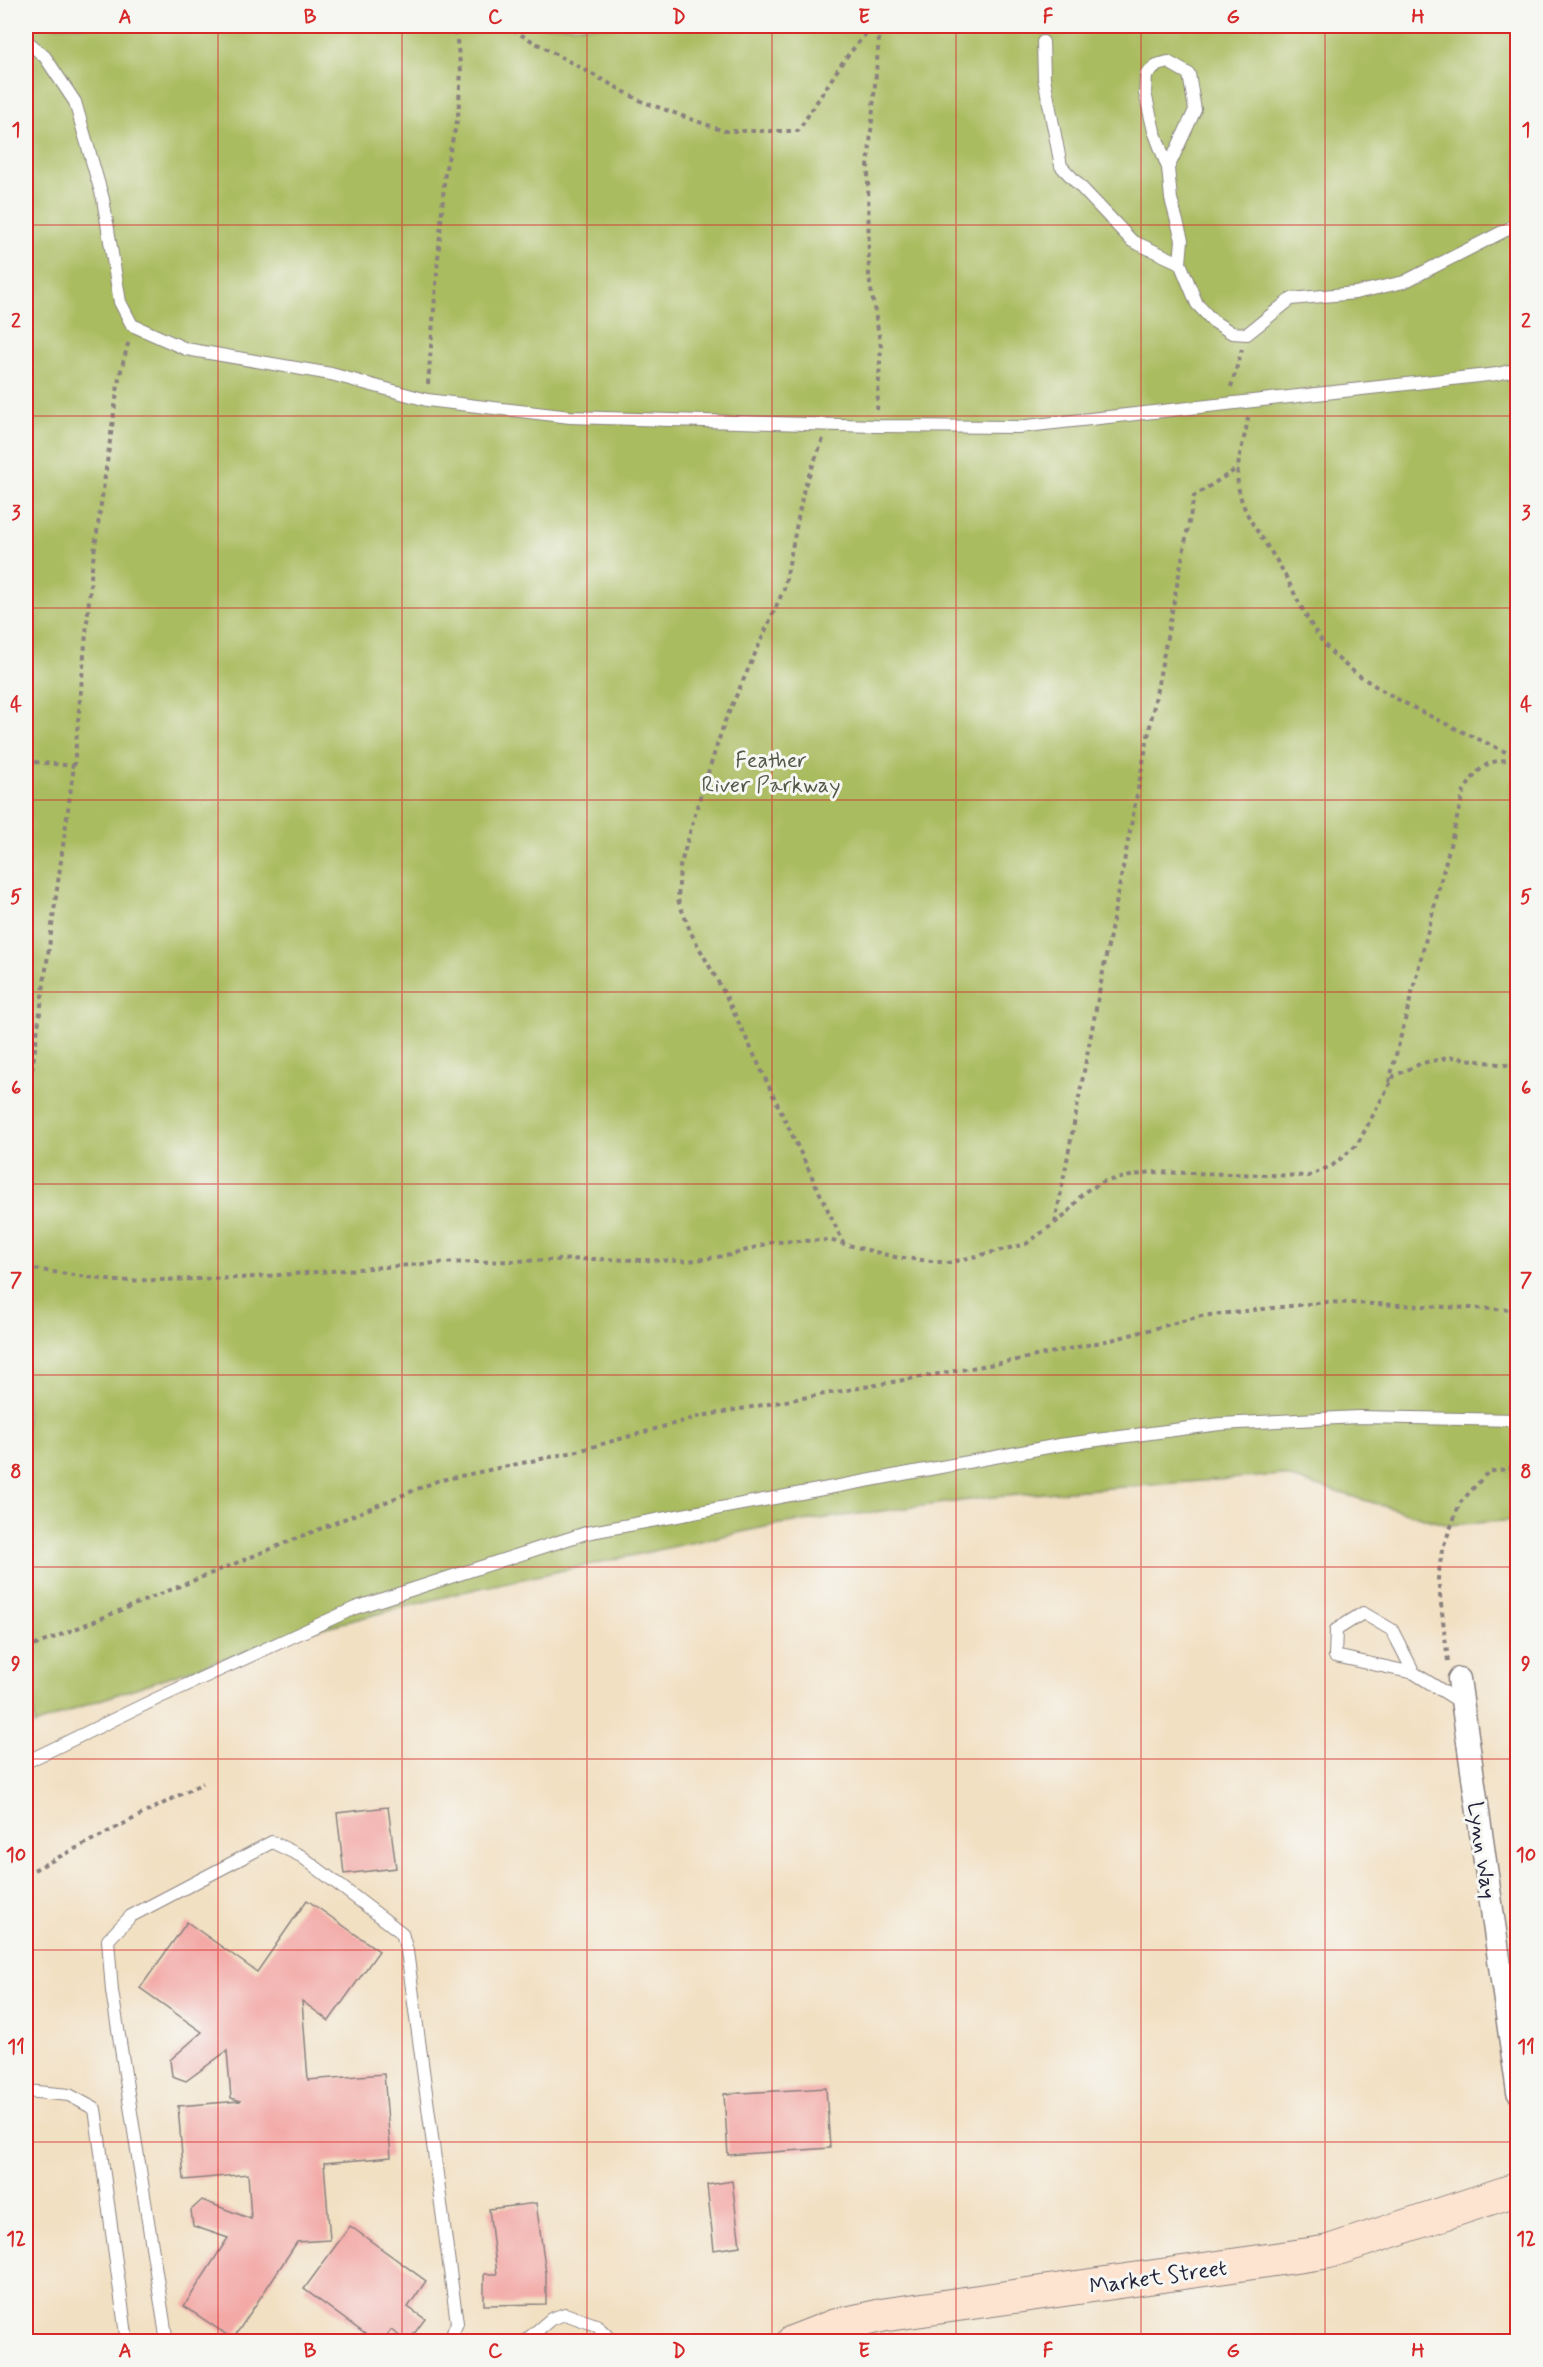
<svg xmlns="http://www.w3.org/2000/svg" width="1543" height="2367" font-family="Mynerve,sans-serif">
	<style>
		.green { fill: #aabc60; stroke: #666f4e; stroke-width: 1.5 }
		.building { fill: #f3aaa7 }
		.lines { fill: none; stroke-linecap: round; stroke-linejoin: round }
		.service-casing { stroke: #8a817f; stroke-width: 14 }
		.minor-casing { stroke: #8a817f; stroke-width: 25 }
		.secondary-casing { stroke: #8a817f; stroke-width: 35 }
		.path { stroke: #8a817f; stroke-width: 4; stroke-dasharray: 4.5 4.5; stroke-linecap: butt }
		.service { stroke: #fff; stroke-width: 12 }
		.minor { stroke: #fff; stroke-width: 22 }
		.secondary { stroke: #fde4d1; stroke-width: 33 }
		.grid { fill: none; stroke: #d62828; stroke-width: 1.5; stroke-opacity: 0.55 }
		.labels { text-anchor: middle; stroke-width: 6; stroke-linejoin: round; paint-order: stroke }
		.park-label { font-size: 22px; fill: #525848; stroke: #f6f6f2 }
		.street-label { font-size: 22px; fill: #22223b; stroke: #f6f6f2 }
		.neatline { fill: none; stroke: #d62828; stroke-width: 2 }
		.grid-label { font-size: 20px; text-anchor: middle; font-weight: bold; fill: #d62828 }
	</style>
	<rect width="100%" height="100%" fill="#f6f6f2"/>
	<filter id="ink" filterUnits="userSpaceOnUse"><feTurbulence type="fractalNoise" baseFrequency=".0167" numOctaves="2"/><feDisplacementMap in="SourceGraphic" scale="12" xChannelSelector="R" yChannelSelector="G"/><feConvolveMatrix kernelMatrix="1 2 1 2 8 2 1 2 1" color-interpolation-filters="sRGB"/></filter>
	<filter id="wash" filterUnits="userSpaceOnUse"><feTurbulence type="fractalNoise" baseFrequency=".008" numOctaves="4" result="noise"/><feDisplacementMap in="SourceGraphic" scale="24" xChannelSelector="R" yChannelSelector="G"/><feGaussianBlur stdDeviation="1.35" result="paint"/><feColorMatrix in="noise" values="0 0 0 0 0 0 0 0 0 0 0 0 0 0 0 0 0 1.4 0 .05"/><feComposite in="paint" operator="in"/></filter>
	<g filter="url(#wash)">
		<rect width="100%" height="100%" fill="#f2e0c3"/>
		<path class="green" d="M26,26H1517V1520L1447,1525L1281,1475L993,1497L779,1524L471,1590L295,1635L91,1703L35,1725L26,1664Z"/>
		<g id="blocks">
			<path class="building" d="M388,1807L396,1868L344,1874L337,1813Z
				M307,1900L379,1951L329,2021L302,2001L308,2080L384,2074L391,2157L324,2163L330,2240L297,2242L233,2339L184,2306L228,2238L193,2226L191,2210L202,2200L251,2219L248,2174L184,2180L178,2106L241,2101L231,2098L227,2051L186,2081L172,2076L170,2060L202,2032L140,1988L187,1922L257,1972Z
				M826,2088L830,2148L728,2155L724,2094Z
				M732,2181L740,2246L714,2250L707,2185Z
				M536,2203L546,2273V2304L484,2305V2274H497L489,2209Z
				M350,2226L426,2281L408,2307L425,2319L408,2342L391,2330L382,2342H376L304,2289Z"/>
		</g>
	</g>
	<g filter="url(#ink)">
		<use href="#blocks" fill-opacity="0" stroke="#8a817f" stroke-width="1.5"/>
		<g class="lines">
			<g class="service-casing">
				<path id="service" d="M26,40L45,57L75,102L103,199L120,302L132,325L186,349L331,374L427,400L570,417L875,426L1018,427L1497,374L1518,369
					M1043,42L1044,78L1061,166L1132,241L1180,263
					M1168,168L1195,110L1189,74L1168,62L1157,65L1146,75L1145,93L1154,131L1168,168L1171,199L1182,240L1180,263L1197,304L1213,321L1232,333L1247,334L1291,299L1355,293L1404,282L1518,224
					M1414,1673L1392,1630L1363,1613L1336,1630L1335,1656L1414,1673L1462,1703
					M26,1762L158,1698L355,1608L586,1533L1059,1445L1220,1424L1358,1417L1518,1420
					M26,2091L69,2095L95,2109L127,2342
					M167,2342L112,1991L108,1940L131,1916L272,1842L301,1856L402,1933L407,1951L457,2323L449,2342
					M524,2342L551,2319L565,2314L596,2325L613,2342"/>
			</g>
			<g class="minor-casing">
				<path id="minor" d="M1459,1679L1518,2092"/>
			</g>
			<g class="secondary-casing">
				<path id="secondary" d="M793,2342L834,2326L884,2315L1327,2252L1518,2189"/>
			</g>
			<path class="path" d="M505,26L641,101L724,131H798L844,60L872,26
				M428,384L445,172L458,117L461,71L455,26
				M1231,387L1242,349
				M877,410L881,347L869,278L868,167L880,26
				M1248,417C1246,434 1240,450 1238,467C1233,510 1266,539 1284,573C1297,598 1308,623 1325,645C1361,690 1464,731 1518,758
				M823,439L804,488L784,589L725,721L700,797L680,867L678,900L691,933L727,998L844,1244
				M26,761L74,766
				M1389,1082L1464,791C1480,766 1486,759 1518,760
				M26,1114L74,766L92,567L119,378L129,340
				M1055,1223L1194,496L1238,468
				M26,1268L115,1281L240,1278L437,1263L592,1259L688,1261L731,1255L772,1242L829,1240L895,1257L948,1263L1026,1244L1066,1215L1084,1192L1105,1181L1151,1172L1309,1176L1333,1165L1357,1145L1394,1076L1422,1063L1453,1057L1518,1067
				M26,1649L437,1481L574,1452L701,1416L1022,1359L1115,1339L1201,1316L1326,1302L1518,1310
				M1448,1661L1438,1579L1442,1550L1460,1503L1488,1472L1518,1467
				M26,1874L203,1783"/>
			<use href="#service" class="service"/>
			<use href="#minor" class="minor"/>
			<use href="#secondary" class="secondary"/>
		</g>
	</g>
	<path class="grid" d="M218,26V2342M402,26V2342M587,26V2342M772,26V2342M956,26V2342M1141,26V2342M1325,26V2342M26,225H1518M26,416H1518M26,608H1518M26,800H1518M26,992H1518M26,1184H1518M26,1375H1518M26,1567H1518M26,1759H1518M26,1950H1518M26,2142H1518"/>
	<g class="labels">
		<g class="park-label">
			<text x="771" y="767">Feather<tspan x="771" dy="25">River Parkway</tspan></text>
		</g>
		<g class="street-label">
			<text transform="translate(1483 1850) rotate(82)" y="8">Lynn Way</text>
			<text transform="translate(1158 2276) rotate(-8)" y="8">Market Street</text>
		</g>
	</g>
	<rect width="1543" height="2367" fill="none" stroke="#f6f6f2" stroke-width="66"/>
	<rect x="33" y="33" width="1477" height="2301" class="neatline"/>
	<g class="grid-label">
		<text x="125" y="23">A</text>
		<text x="310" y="23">B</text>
		<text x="495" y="23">C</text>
		<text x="679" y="23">D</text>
		<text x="864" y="23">E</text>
		<text x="1048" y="23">F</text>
		<text x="1233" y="23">G</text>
		<text x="1418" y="23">H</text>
		<text x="16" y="136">1</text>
		<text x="1526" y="136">1</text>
		<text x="16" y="327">2</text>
		<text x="1526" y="327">2</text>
		<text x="16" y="519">3</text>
		<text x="1526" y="519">3</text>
		<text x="16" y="711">4</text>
		<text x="1526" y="711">4</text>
		<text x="16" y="903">5</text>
		<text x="1526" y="903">5</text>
		<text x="16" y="1094">6</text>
		<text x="1526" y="1094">6</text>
		<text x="16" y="1286">7</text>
		<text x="1526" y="1286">7</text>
		<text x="16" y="1478">8</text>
		<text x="1526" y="1478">8</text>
		<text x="16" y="1670">9</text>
		<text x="1526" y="1670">9</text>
		<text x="16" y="1861">10</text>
		<text x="1526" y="1861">10</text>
		<text x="16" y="2053">11</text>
		<text x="1526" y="2053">11</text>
		<text x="16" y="2245">12</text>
		<text x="1526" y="2245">12</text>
		<text x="125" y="2357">A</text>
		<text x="310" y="2357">B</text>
		<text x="495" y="2357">C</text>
		<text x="679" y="2357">D</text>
		<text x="864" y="2357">E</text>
		<text x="1048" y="2357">F</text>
		<text x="1233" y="2357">G</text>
		<text x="1418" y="2357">H</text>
	</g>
</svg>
